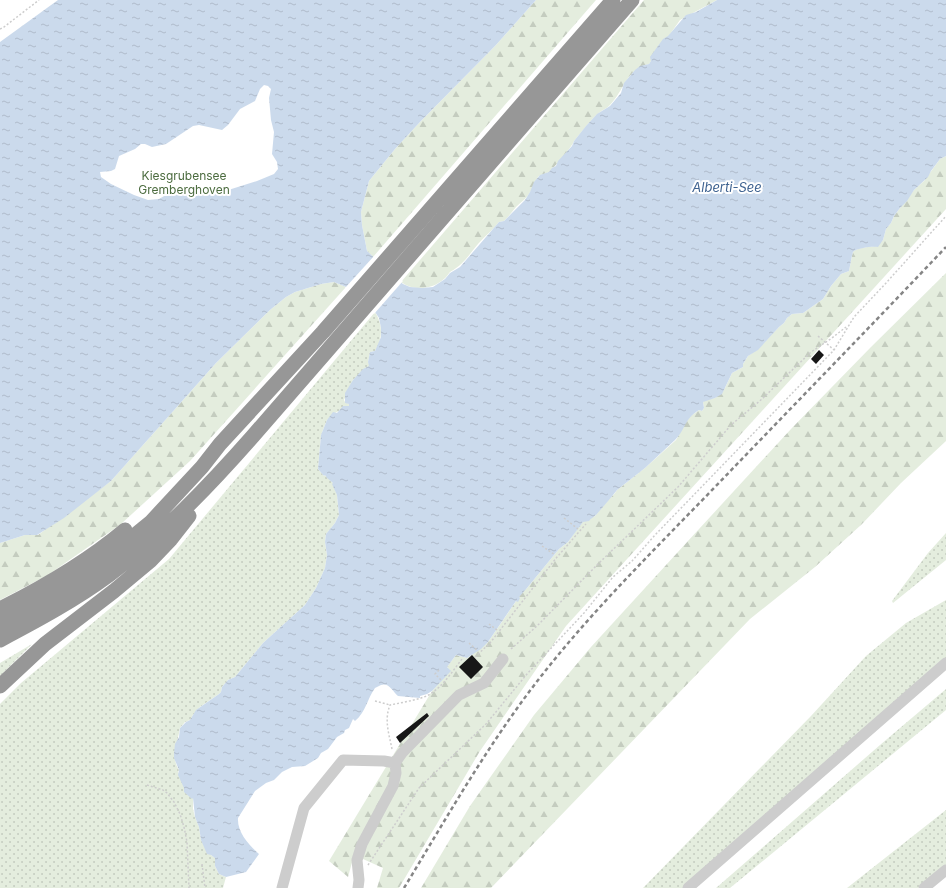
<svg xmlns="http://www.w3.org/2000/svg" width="946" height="888" font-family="Inter,sans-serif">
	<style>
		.green { fill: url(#green-dots) }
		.forest { fill: url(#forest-firs) }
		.water { fill: url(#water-ripples); fill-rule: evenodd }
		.pier { fill: #fff }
		.building { fill: #171717 }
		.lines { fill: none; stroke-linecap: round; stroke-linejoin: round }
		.path { stroke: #cdcdcd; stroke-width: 1.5; stroke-dasharray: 2 2; stroke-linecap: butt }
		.minor { stroke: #cdcdcd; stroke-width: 11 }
		.highway { stroke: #979797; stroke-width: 15 }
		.rail { stroke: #858585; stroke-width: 2.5; stroke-dasharray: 4 3; stroke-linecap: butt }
		.labels { text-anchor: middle; stroke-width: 4; stroke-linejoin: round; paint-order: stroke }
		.park-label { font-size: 12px; fill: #4b6b3e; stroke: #fff }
		.water-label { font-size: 13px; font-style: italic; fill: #3f6391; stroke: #fff }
	</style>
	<defs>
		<pattern id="green-dots" width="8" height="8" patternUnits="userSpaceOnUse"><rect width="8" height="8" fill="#e4edde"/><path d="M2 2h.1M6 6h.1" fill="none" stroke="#c4ccbf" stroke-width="1.8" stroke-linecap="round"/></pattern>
		<pattern id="forest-firs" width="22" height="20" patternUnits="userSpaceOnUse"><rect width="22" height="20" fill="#e4edde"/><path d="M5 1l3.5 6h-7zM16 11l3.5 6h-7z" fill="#c4ccbf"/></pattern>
		<pattern id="water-ripples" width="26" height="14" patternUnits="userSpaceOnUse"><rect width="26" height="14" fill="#cbdaec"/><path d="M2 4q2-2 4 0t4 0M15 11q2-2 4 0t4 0" fill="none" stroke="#afbbcb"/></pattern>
	</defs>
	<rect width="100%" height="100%" fill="#fff"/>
	<path class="green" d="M375,312C383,324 383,339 375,351L370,352L368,362L370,366L353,380L344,400L345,402L349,404V406L335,413L327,420L321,435L318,469L324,476L325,475L333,483L337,495L339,515L335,523L326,534L325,542L327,555L325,568L316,588L305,605L263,643L235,677L228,680L222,687L221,692L219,694L200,707L193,715L190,720L185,722L180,728C178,742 170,756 179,770L178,772L193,798V809L195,817L199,827L201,840L211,855L215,858V866L219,874L226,877L223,888H0V704L21,683L169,559Z
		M946,533V560L893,603L892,601L928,553Z
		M946,600V659L683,888H643L811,716L866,656L906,623Z
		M32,644L0,676V663Z
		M946,689V710L730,888H716L880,745Z
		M946,810V865L918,888H847Z"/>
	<path class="forest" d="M536,0H596L373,257L367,251L362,225L361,212L369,181L395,149L420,122L496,45Z
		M644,0H717L680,20L649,64C625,70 625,90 609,106C606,109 602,110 599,113C591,119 581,133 574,141C572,147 554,168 549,172C545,174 541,174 538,177C534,182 533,188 529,194C526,199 521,202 516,207C512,212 508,217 504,221L499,222C493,230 485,236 478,244C468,256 464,264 450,272C448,274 447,277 444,279C433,289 414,292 401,282Z
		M946,156V209L566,626L480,751L399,888H377L383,868L354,855L348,877L329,861L432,691L450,671L447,667L456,655L467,658L488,642L523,591L527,588L559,549L568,542L583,521L595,516L609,499L615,493L617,490L645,468L676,440L688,418L699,410L702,411L704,408L703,402L705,400L715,398L724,390L732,373L743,367V364L748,356L758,349L779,327L784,323L787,318L792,314L803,313L823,299L831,286L841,274L849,271C850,267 852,254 853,252C855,248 873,246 877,246L883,240L886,229L891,223L894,216L900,208L914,190L924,181L940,159Z
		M946,273V441L901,483L862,524L815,567L750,619L491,888H421L470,806L534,715L591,647L688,541L791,429L871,347Z
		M334,282L346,287L190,461L121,524L48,575L0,600V543L25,535H38L111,481L216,363L270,310L286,297L295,292L321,284Z"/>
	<path class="water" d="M58,0H536L496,45L420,122L395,149L369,181L361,212L362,225L367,251L403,284L410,287L422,288L433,287L445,279L450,273L460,267L499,222L504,221L525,200L530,192L534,182L540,175L549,172L552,168L556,166L558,161L572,146L574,141L586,126L597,114L610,106L621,93L624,83L635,70L640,66L649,64L651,61L650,57L663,39L668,36L686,15L696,12L717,0H946V156L940,159L931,171L928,177L914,190L907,201L900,208L894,216L891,223L886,229L883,240L878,247C873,246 856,248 853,252C852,254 850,267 849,271L841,274L831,286L823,299L803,313L792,314L787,318L784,323L779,327L758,350L748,356L743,364V367L732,373L722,394L715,398L703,402L704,408L702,411L699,410C684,419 686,429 675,440L645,468L617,490C615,493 599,512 596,515C594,517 591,518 589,521L583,522L568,542L559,549L527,588L519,597L520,598L518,602L516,601L488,642L481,649L467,658L456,655L447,667L451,671L432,691L427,694L420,696V698L398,696C393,692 389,682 381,685C379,686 377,687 375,688C367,699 366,712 355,721L353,719L349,728L345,730L344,733L337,737L328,749L321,753L318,758L305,766L292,767L282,772L274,780L266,783L255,791L238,818C237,832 249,845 259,854L246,872L226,877L219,874L215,866V858L211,855L207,854L201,840L199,827L195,817L193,798L192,799L184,792V788L178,775L179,770L174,758V753L175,744L179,737L180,728L186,722L190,720L196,710L219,694L221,692L222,687L228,680L235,677L263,643L305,605L316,588L325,568L327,555L325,542L326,534L335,523L339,515L337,495L332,484L333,483L327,478L325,475L324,476L318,469L321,435L327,420L333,412L337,413L343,406H349V404L345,403V393L353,380L363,369L369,366L368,362L370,352L375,351L381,337V328L379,318L375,312L346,287L334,282L321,284L295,292L286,297L270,310L216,363L111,481L64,518L37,535H25L0,543V42ZM264,85L268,86L271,89L269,98L271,120L274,132L272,154L277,162L278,169L274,174L257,181L222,192L200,191L188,186L176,189L159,199L148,200L134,195L111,184L101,177L100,172L111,171L115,169L119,156L135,149L141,144H145L152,147L166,144L193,126L199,125L222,130L228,125L240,109L255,101L260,89Z"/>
	<path class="pier" d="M374,256L403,281L374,314L345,288Z"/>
	<path class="building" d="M819,350L824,355L816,364L811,359Z
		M472,655L483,667L471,679L459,667Z
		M427,713L429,716L400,743L396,737Z"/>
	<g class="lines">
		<path class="path" d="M0,29L4,27L39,0
			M818,336L834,350
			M564,518L578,529
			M542,546L555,555
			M489,624L497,630
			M469,643L478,651
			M511,649L537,626L599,563L678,487L731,425L762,399L811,352L832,338L846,327
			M475,657L490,643L557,557L586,524
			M439,670L435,674L441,680
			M375,701L390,705
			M392,749C389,734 384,720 390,705C400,703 411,701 421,698C439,693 451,673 462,659
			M147,785L163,790L167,793L174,802L180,814L184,827L187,842L189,888
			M202,864L205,888
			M368,865L419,788L486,724L527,674L584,613L613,577L632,561L655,535L834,350L854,317L887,282L946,216"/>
		<path class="minor" d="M282,888L304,808L343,760L384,761L395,763
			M358,888L359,880L357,860L362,844L393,786L396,773L395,763L402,753L459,695L484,683L503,659
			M688,888L946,663
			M924,888L946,870"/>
		<path class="highway" d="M0,609C44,587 87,562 125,530
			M0,624L53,595L97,566L151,522L202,467L220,444L323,332L613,0
			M0,640C38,620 75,600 109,575C163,534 209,486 253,436L632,0
			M0,686L45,644L114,591L150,561L171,539L189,516"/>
		<path class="rail" d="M404,888C450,812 494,734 550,665C600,603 658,546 714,488C791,408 869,328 946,247"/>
	</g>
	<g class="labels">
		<g class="park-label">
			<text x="184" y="180">Kiesgrubensee<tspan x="184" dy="14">Gremberghoven</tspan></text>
		</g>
		<g class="water-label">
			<text x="727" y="192">Alberti-See</text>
		</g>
	</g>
</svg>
